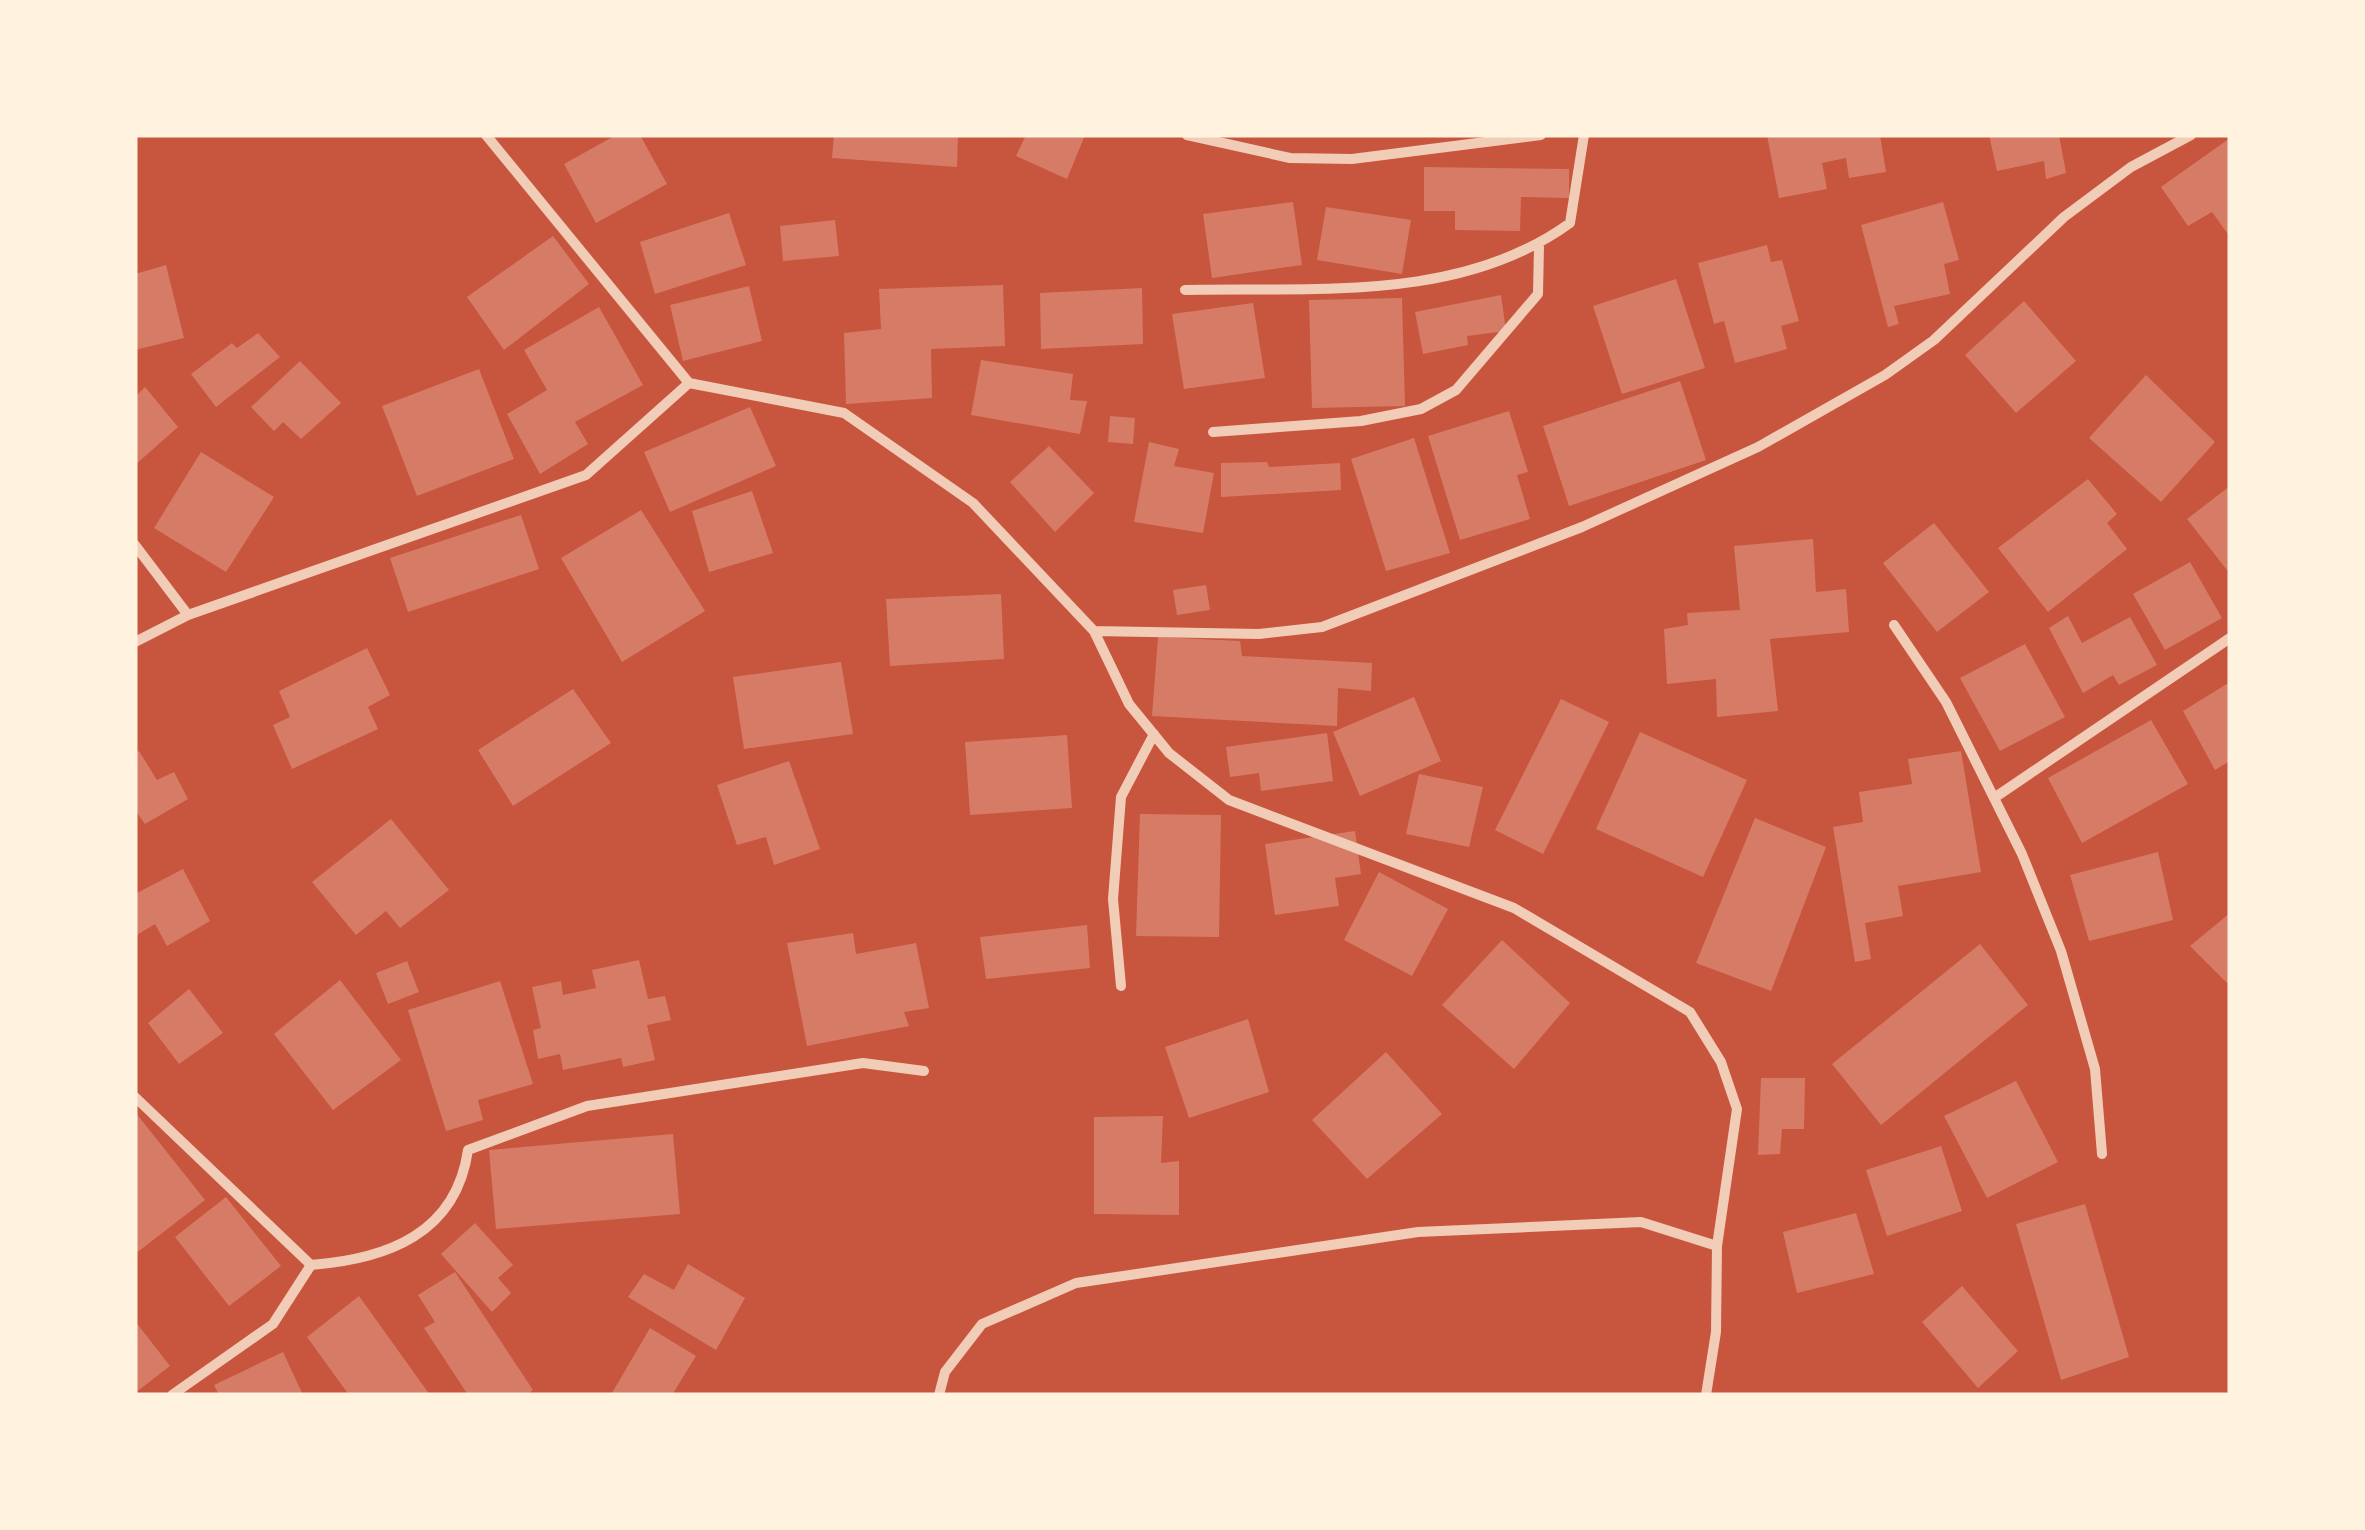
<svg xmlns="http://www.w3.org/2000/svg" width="2365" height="1530" font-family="Helvetica,sans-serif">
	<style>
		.building { fill: #d67c66 }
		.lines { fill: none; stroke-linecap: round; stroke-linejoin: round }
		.minor { stroke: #f1ccb7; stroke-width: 10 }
	</style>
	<rect width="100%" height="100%" fill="#c8553d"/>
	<path class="building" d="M616,135H640L667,184L596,223L564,164Z
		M834,135H958L957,167L832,158Z
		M1026,135H1085L1067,179L1016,156Z
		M1767,135H1880L1886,172L1849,178L1846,158L1822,163L1827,189L1779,198Z
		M1989,135H2059L2066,173L2046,179L2044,161L1997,171Z
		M2230,138V237L2212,212L2188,226L2161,187Z
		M1424,167L1569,169V198L1521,197L1520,231L1455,230V211H1424Z
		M1293,202L1302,265L1212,278L1203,214Z
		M1943,202L1959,260L1944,264L1950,294L1894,306L1899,324L1888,327L1861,225Z
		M1326,207L1411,220L1402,274L1317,260Z
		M729,213L746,265L655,294L640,242Z
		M835,220L839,256L783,261L780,226Z
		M553,236L589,284L504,350L467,297Z
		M1767,245L1771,262L1782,260L1799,321L1781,326L1787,349L1735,363L1724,321L1714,324L1698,263Z
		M166,265L184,338L135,350V274Z
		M1676,279L1705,368L1622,394L1593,306Z
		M1003,285L1005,346L931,349L932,398L846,404L844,333L881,329L879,289Z
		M749,286L762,341L683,361L670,305Z
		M1142,288L1143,344L1041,349L1040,293Z
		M1501,295L1506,331L1467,336L1468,345L1423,354L1415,312Z
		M1402,298L1405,406L1312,408L1309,300Z
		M2024,301L2076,361L2016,413L1965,355Z
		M1253,303L1265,378L1184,389L1172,314Z
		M599,307L643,385L575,422L588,444L540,474L507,414L547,390L524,350Z
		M258,333L280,357L216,407L191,374L232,343L237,348Z
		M981,360L1073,374L1070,400L1087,401L1080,434L971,415Z
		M300,361L341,403L301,439L283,422L274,431L251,407Z
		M479,369L514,459L417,496L382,406Z
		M2146,375L2215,442L2161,502L2089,438Z
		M1680,381L1706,460L1569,506L1543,426Z
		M145,387L178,427L135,465V397Z
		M750,407L776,466L670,512L644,452Z
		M1509,411L1528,472L1517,475L1530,519L1460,540L1428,436Z
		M1110,416L1135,418L1133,444L1108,442Z
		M1414,438L1450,553L1386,571L1351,459Z
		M1149,442L1179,449L1174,466L1214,473L1203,533L1134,522Z
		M1049,446L1094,493L1055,532L1010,482Z
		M201,452L274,497L226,572L154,528Z
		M1267,462L1269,467L1340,463L1341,490L1221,497V463Z
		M2088,479L2117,514L2107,523L2127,549L2048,612L1998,548Z
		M2230,486V574L2187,519Z
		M752,491L773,553L709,572L692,511Z
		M641,510L705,611L622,662L561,558Z
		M521,515L539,569L408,612L390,558Z
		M1934,523L1989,592L1937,632L1883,563Z
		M1813,539L1816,592L1846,589L1849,632L1770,639L1778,711L1717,717L1716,679L1667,684L1664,629L1688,625L1687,613L1740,610L1734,546Z
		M2190,562L2222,618L2165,650L2133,594Z
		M1206,585L1210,610L1177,615L1173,590Z
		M1001,594L1004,659L890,666L886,599Z
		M2068,616L2082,643L2130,617L2157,665L2119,685L2113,675L2083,693L2049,628Z
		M1158,637L1240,641L1242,656L1372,663L1371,691L1338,688L1337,726L1152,716Z
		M2025,644L2065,717L2000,751L1960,678Z
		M367,648L390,695L368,707L378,729L292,769L273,725L290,717L279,691Z
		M841,662L853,734L744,749L733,677Z
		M2230,682V761L2215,770L2183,711Z
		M573,689L611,743L513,806L478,750Z
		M1414,697L1441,761L1360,796L1333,732Z
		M1561,699L1609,722L1543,854L1495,830Z
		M2151,720L2188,784L2082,843L2048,778Z
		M1640,732L1747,780L1703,877L1596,829Z
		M1327,733L1333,781L1261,791L1259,773L1230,777L1226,747Z
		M1067,735L1072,808L970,815L965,742Z
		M139,751L157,780L174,772L188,799L145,824L135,810V753Z
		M1961,751L1981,872L1898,886L1903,916L1865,923L1871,959L1855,962L1833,827L1863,822L1859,792L1912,784L1908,759Z
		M789,761L820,849L774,865L766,837L737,845L717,785Z
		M1419,774L1483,787L1469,847L1406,834Z
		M1140,814L1221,815L1219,937L1136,936Z
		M1755,818L1826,847L1771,991L1696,963Z
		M391,819L449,890L400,928L386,911L356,935L312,882Z
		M1355,831L1361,874L1335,878L1339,906L1275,915L1265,844Z
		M2158,852L2173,920L2089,941L2070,875Z
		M183,869L210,921L167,946L155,924L135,936V894Z
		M1379,872L1448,909L1412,976L1344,940Z
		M2230,913V986L2190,946Z
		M1087,925L1090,968L986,979L980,937Z
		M853,933L856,954L916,943L929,1008L904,1012L909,1026L807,1046L787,943Z
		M1502,940L1570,1003L1514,1069L1442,1005Z
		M1980,944L2028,1005L1881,1125L1832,1064Z
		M639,960L648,999L665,996L671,1020L647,1025L655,1060L623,1067L621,1058L563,1070L560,1054L538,1059L533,1030L541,1028L532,987L561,981L563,995L596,988L592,970Z
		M407,961L419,992L388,1004L376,973Z
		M340,980L401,1060L333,1110L274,1034Z
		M500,981L533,1084L478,1100L483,1120L446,1131L408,1010Z
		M189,989L223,1033L179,1064L148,1023Z
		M1248,1019L1269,1092L1189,1118L1165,1047Z
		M1386,1052L1442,1114L1367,1179L1312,1120Z
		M1761,1078H1805L1804,1129H1782L1780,1154L1758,1155Z
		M2016,1081L2058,1162L1987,1198L1944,1116Z
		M135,1112L205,1200L135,1254Z
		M1163,1116L1161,1163L1179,1161V1215L1094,1214V1117Z
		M673,1134L680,1214L496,1229L489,1150Z
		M1941,1146L1962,1211L1887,1236L1866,1170Z
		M226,1197L281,1266L229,1306L175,1237Z
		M2085,1204L2129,1357L2061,1380L2016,1224Z
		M1856,1213L1874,1274L1797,1293L1783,1232Z
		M475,1223L513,1265L498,1278L511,1293L492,1312L441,1254Z
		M688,1264L745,1298L716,1350L628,1297L644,1274L674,1290Z
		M455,1272L533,1390L526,1395H468L424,1328L435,1322L418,1295Z
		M1962,1286L2018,1351L1978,1388L1922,1322Z
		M359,1296L430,1395H349L307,1337Z
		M135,1321L170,1366L135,1393Z
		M650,1328L696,1356L672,1395H616L612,1393Z
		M283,1352L303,1395H219L214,1385Z"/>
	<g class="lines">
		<path class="minor" d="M486,135L689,383
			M1187,135L1290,158L1352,159L1541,135
			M1185,290C1314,287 1460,303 1570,223L1584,135
			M689,383L844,413L973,503L1094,631L1129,704L1169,753L1229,800L1514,908L1690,1012L1721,1062L1737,1109L1717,1246L1716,1332L1706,1395
			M1213,432L1361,421L1421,409L1456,390L1538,294L1539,246
			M135,545L188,615
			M1894,625L1946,702L2022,854L2061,951L2095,1069L2102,1154
			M1094,631L1259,634L1322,627L1582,527L1758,447L1885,375L1934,340L2064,217L2131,167L2191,135
			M135,642L188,615L586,475L689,383
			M1994,798L2230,638
			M1121,986L1113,899L1121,797L1154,734
			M135,1097L311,1265C387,1259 456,1234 468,1150L587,1106L863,1063L924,1071
			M172,1395L273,1324L311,1265
			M939,1395L945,1372L982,1324L1076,1283L1418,1232L1641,1222L1717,1246"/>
	</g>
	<rect width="2365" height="1530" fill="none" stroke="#fff3e0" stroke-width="275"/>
</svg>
